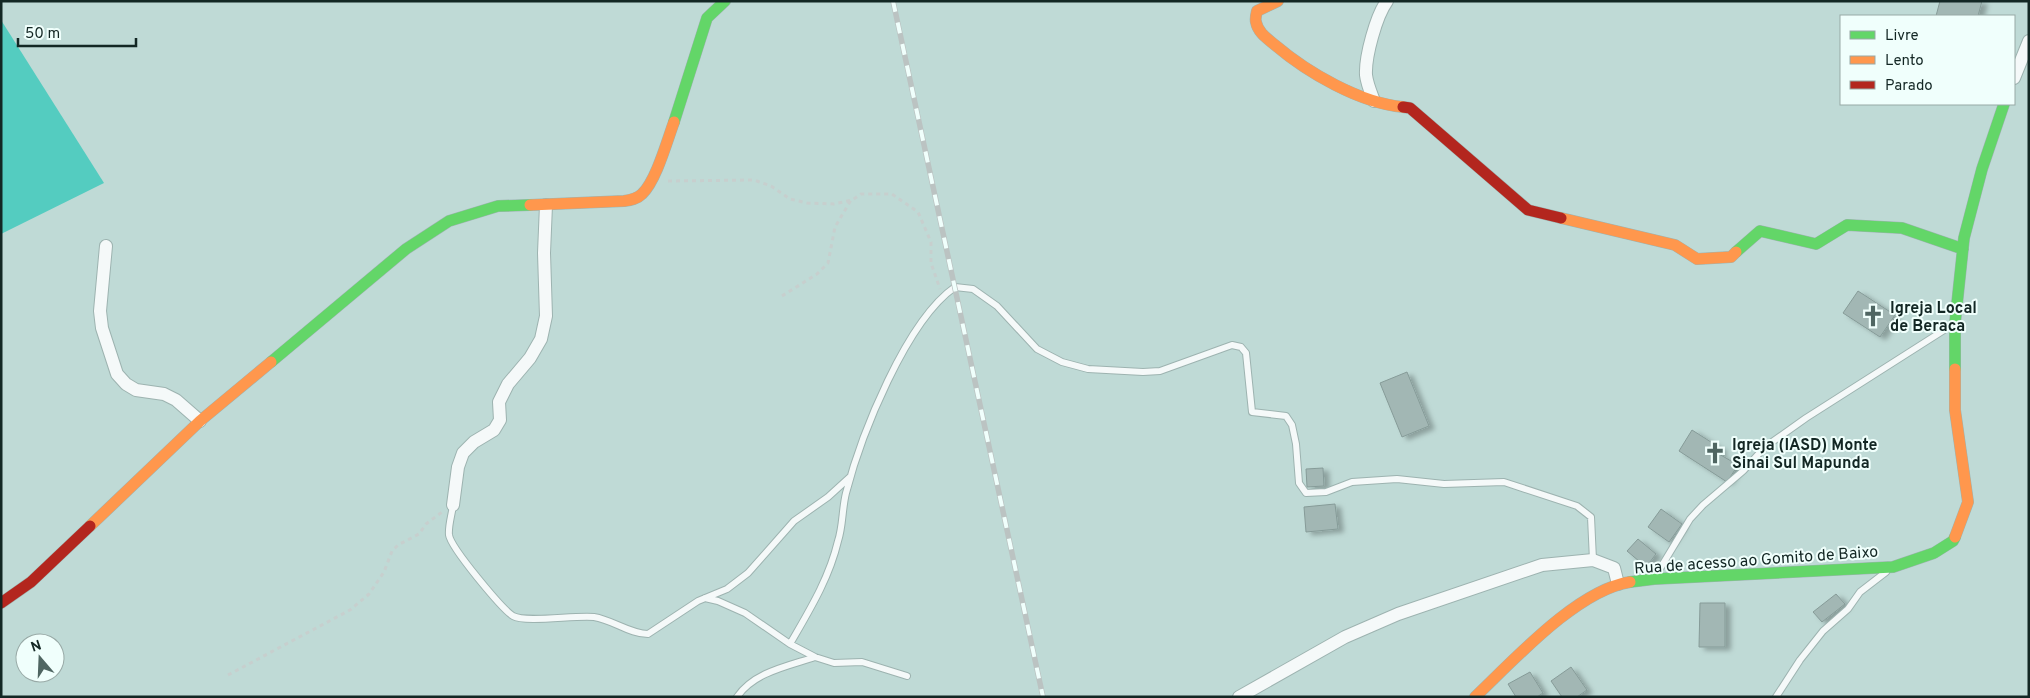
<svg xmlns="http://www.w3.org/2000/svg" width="2030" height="698" font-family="Overpass,sans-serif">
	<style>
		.water { fill: #54ccc0 }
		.building { fill: #a2b7b4; stroke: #869b98; filter: url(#shadow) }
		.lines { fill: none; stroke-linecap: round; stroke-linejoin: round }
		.lane-casing { stroke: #9db3b0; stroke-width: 8 }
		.street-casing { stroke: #9db3b0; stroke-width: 14 }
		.fast-casing { stroke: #9db3b0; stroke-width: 12 }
		.slow-casing { stroke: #9db3b0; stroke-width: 12 }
		.jam-casing { stroke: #9db3b0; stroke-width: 12 }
		.path { stroke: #c7cfce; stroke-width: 3; stroke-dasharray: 4 4; stroke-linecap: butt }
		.lane { stroke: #f5f9f9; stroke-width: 6 }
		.street { stroke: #f5f9f9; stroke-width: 12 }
		.fast { stroke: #63d668; stroke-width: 11 }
		.slow { stroke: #ff974d; stroke-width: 11 }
		.jam { stroke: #b3261e; stroke-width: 11 }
		.rail-casing { stroke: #bbc3c2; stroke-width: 5.5 }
		.rail { stroke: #f0fffc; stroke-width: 4; stroke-dasharray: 11; stroke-linecap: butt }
		.labels { text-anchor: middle; stroke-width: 4; stroke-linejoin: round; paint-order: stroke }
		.poi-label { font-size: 16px; font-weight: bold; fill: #132724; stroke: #f0fffc; text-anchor: start }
		.street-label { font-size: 16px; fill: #132724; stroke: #f0fffc }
	</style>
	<defs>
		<filter id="shadow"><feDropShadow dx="5.5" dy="3" stdDeviation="2.5" flood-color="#0004"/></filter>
	</defs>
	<rect width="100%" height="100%" fill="#bfdad6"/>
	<path class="water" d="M1,20L104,183L1,234Z"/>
	<path class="building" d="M1940,1H1982L1978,16H1936Z
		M1858,291L1895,315L1880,337L1843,313Z
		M1407,372L1429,426L1402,437L1380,383Z
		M1692,430L1722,449L1719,454L1738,465L1727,482L1679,451Z
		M1323,468L1324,486L1307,487L1306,469Z
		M1335,504L1338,529L1306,532L1304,507Z
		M1661,509L1682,524L1669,542L1648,527Z
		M1638,539L1656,554L1646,567L1627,551Z
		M1836,594L1845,604L1822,622L1813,612Z
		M1700,603H1725V647H1699Z
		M1571,667L1587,690L1577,697H1562L1551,681Z
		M1530,672L1543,693L1537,697H1516L1508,684Z"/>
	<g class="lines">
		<g class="lane-casing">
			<path id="lane" d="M453,505C452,514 448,526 449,535C451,548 502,609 513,616C526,623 575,615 594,617C613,620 630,634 648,634L698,601L727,589L748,573L794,521L828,497L850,477
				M1655,577L1690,519L1703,505L1743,471L1765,447L1806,418L1952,325
				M705,598L718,601L745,613L790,644L815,657L834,663L862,662L907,676
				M790,644C809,611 829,579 838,541C843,526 842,509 846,493C861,435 906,321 955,287L973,289L997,306L1037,349L1062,362L1088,369L1143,372L1160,371L1232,345L1241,347L1246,353L1252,412L1286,416L1292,425L1296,444L1299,483L1306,493L1326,492L1352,482L1397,479L1444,484L1504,482L1577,506L1591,517L1593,560
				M737,697C754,672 788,666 815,657
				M1776,697L1800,660L1823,631L1848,609L1860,592L1886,572"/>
		</g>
		<g class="street-casing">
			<path id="street" d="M2014,78L2029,41
				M1374,101C1371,93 1367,84 1366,75C1365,57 1376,16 1387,1
				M106,246L100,311L102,328L117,374L126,384L136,390L164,394L176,400L200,421
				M453,505L458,467L463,453L474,442L494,430L500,420L499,402L508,384L530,358L541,339L546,316L544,253L546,205
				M1239,697L1345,637L1398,614L1542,565L1593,560L1614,568L1618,584"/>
		</g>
		<g class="fast-casing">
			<path id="fast" d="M674,122L707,18L725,1
				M1736,252L1760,231L1816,244L1847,225L1902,228L1963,249
				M271,362L406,249L449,221L498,206L530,205
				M1955,369V323L1964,238L1982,169L2004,104
				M1630,582L1654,579L1893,567L1934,553L1953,541L1955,537"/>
		</g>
		<g class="slow-casing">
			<path id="slow" d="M1278,1L1257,11C1256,15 1255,19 1256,22C1258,33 1268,39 1275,45C1308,73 1360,103 1403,107
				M530,205L624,201C631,200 637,199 642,194C656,181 667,141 674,122
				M1561,218L1675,245L1697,259L1731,257L1736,252
				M90,526L200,421L271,362
				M1955,537L1968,502L1955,410V369
				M1475,697C1513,661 1577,590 1630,582"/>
		</g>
		<g class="jam-casing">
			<path id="jam" d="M1403,107L1410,108L1528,210L1561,218
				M1,603L31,582L90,526"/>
		</g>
		<path class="path" d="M668,181L754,180L771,186L790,199L807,203L834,204L852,200L861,194H892L918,212L931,242V263L940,289
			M782,296L817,274L828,263L835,227L851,200
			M228,675L350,610L369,594L384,572L392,551L398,545L419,534L426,524L442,512"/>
		<use href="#lane" class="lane"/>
		<use href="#street" class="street"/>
		<use href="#fast" class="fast"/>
		<use href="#slow" class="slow"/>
		<use href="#jam" class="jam"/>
		<g class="rail-casing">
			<path id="rail" d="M893,1L1043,697"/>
		</g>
		<use href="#rail" class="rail"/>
	</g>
	<defs>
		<g id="church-bare" transform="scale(1.725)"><path d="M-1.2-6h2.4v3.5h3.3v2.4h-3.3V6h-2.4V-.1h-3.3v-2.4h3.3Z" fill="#4f6662" stroke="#f0fffc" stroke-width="2.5" paint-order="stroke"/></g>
	</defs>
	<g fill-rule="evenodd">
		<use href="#church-bare" x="1873" y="316"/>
		<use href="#church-bare" x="1715" y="453"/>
	</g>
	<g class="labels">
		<g class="poi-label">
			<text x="1890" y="313">Igreja Local<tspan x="1890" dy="18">de Beraca</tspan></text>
			<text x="1732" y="450">Igreja (IASD) Monte<tspan x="1732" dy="18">Sinai Sul Mapunda</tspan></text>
		</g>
		<g class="street-label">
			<text transform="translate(1756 559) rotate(-4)" y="6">Rua de acesso ao Gomito de Baixo</text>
		</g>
	</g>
	<rect width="2030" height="698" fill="none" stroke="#132724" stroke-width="5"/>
	<rect x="1840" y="15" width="175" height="90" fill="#f0fffc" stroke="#98a9a6"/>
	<rect x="1850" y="31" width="25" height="8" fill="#63d668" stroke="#98a9a6"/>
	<text x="1885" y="40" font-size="15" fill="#132724">Livre</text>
	<rect x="1850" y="56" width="25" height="8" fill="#ff974d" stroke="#98a9a6"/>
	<text x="1885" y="65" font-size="15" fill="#132724">Lento</text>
	<rect x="1850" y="81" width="25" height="8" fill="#b3261e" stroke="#98a9a6"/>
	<text x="1885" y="90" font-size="15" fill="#132724">Parado</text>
	<g transform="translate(40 658) rotate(341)"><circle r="24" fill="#f0fffc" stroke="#98a9a6"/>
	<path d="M0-4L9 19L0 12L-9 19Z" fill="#4f6662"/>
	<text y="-8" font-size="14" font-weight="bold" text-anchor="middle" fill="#132724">N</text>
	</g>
	<path d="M18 38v8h118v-8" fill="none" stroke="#132724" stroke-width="2.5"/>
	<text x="25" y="38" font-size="15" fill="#132724" stroke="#f0fffc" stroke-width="4" paint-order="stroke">50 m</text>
</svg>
